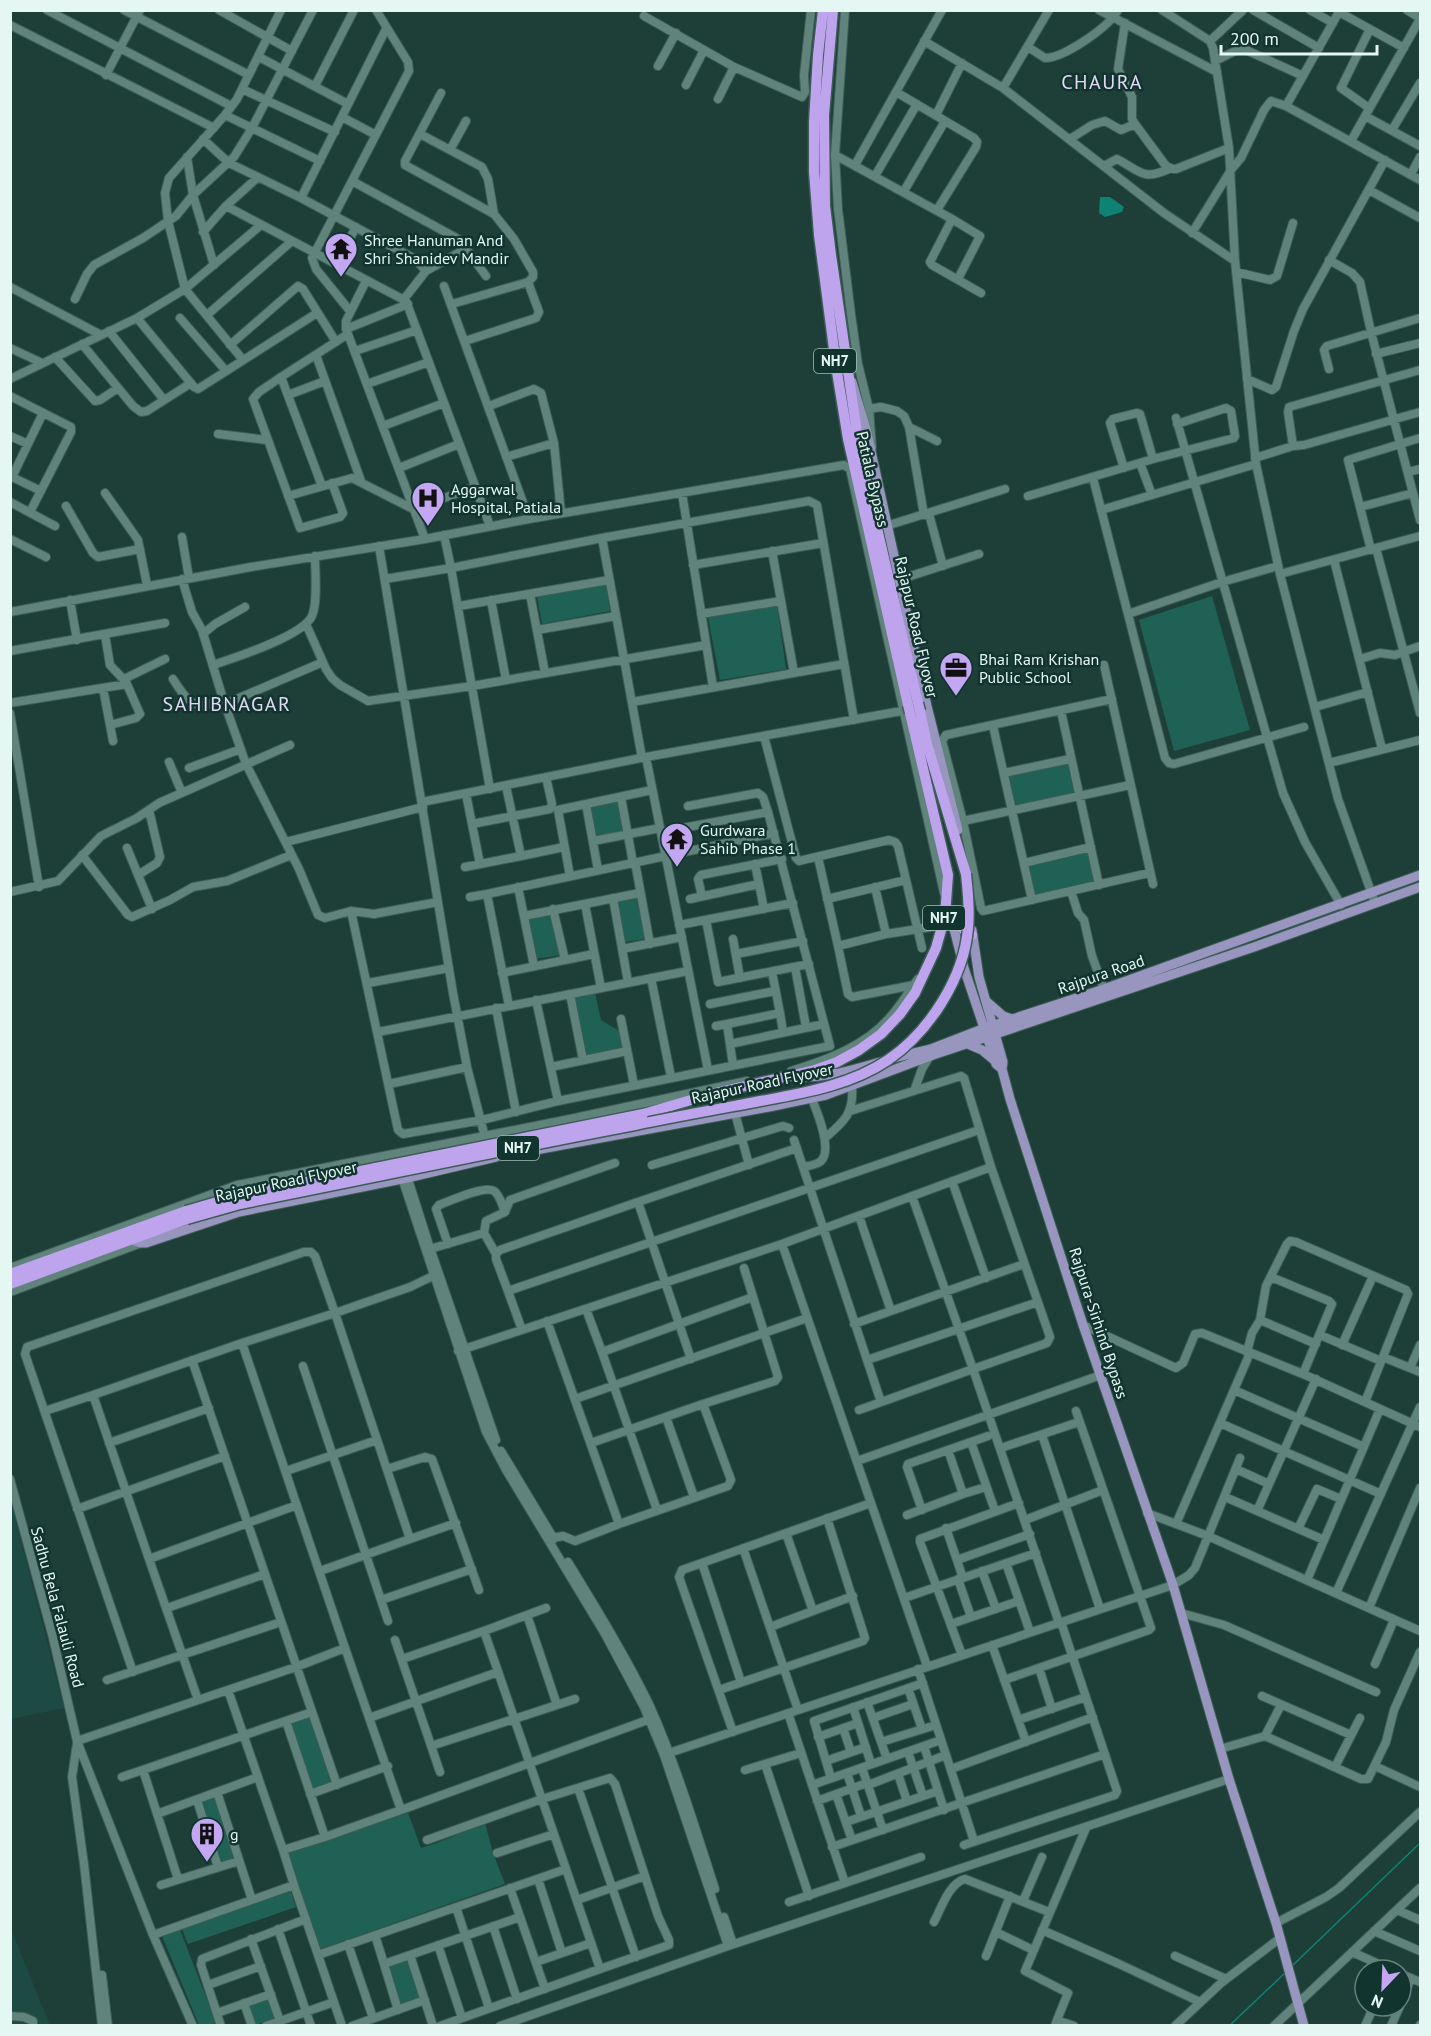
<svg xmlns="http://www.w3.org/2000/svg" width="1431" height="2036" font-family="'PT Sans',sans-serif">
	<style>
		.built { fill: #1d4a42 }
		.green { fill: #206156 }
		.water { fill: #0e8373 }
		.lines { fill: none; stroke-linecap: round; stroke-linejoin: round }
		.stream { stroke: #0e8373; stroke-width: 1.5 }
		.minor-casing { stroke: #3d5c56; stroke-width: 10 }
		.major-casing { stroke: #3d5c56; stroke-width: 11 }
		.highway-casing { stroke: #3d5c56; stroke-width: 13 }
		.minor { stroke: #60837b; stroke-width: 8 }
		.major { stroke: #9896bf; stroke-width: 9 }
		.highway { stroke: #bea3ed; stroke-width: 10 }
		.highway-bridge-casing { stroke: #3d5c56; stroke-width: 13; stroke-linecap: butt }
		.highway-bridge { stroke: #bea3ed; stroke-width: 10 }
		.labels { text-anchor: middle; stroke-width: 5; stroke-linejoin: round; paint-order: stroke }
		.shield { fill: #12342e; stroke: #a5bcb8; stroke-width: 1.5 }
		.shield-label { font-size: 15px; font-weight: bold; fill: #e4f7f3 }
		.poi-label { font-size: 16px; fill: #e4f7f3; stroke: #12342e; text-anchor: start }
		.street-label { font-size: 16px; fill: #e4f7f3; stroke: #12342e }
		.quarter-label { font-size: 20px; letter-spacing: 1.5px; fill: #e3d9f6; stroke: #12342e }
	</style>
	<rect width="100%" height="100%" fill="#1d3f38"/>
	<path class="built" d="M10,1498L64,1708L11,1719H10Z
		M11,1929L50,2025H11Z"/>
	<path class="green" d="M606,584L610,611L542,624L537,596Z
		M1212,596L1250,730L1174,751L1139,620Z
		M777,605L786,669L720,680L708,617Z
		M1067,762L1075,795L1015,807L1008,776Z
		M618,800L623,831L595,836L589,805Z
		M1088,850L1096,882L1035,897L1027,864Z
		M637,895L646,939L625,942L615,899Z
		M552,912L561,955L535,959L526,918Z
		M595,993L601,1020L621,1032L624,1048L586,1055L574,997Z
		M310,1716L334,1784L311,1791L289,1722Z
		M214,1796L235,1858L220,1863L200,1801Z
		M408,1813L421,1848L437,1843L485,1823L493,1853L505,1884L318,1950L288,1852Z
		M290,1889L296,1907L188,1944L182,1929Z
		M180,1930L217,2025H199L162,1936Z
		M409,1958L422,1999L399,2007L387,1965Z
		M270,1996L278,2019L254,2025L246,2005Z"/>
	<path class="water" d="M1100,197H1110L1124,207L1122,212L1105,217L1099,213Z"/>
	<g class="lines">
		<path class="stream" d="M1293,1965L1420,1843
			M1229,2026L1285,1973"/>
		<g class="minor-casing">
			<path id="minor" d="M47,10L231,106
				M124,10L249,75
				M219,10L292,51
				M845,10L835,155L838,209L851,314L858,364L869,409L872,447
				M1099,10L1217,72
				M1162,10L1210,41L1213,48L1229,148L1235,261L1256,464L1280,574L1338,799L1375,903
				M1253,10L1319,48
				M1310,10L1333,23
				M1407,10L1420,18
				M1339,12L1404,48
				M644,16L734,67L802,97L805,92L804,75L811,10
				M1125,23L1118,69L1132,97V119L1135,124L1166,166L1173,169H1176L1229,148
				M10,25L214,128
				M924,41L1003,88L1164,213L1235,261
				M1210,41L1243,10
				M1028,47L1045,58C1064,58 1109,27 1118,10
				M259,57L348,104
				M1215,61L1237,50H1246L1303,76
				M658,66L676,33
				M106,75L140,10
				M686,85L704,50
				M315,86L354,10
				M1003,88L1049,10
				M242,89L335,132
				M896,92L974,138L977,142L976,147L937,210
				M441,93L405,161V165L494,214
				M718,99L734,67
				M1286,106L1340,10
				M1369,108L1341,88L1370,29
				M225,115L320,161
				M936,115L962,63
				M1365,116L1420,146
				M342,117L376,135
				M1392,130L1420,83
				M420,134L482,167L488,179L494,214L514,239L533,272V277L528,282
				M203,139L229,163L301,198L415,259L426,271
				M1070,139L1092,125L1105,121L1121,130L1135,124
				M1351,141L1420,19
				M450,150L466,121
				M835,155L952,219L930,262L932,265L981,293
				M187,157L193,195L214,265
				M855,165L942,10
				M1104,166L1117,159C1140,171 1142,181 1169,169
				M1411,174L1420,157
				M875,176L917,104
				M352,181L460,240L486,276
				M1369,190L1420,218
				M904,191L945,121
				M301,198L386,29
				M226,206L406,301L490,526
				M952,219L980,236L958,279
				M203,232L226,206L257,178
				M1192,233L1231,170L1241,158L1264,110L1271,101L1286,106L1420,180
				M1329,260L1352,273L1360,282L1371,332L1420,520
				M336,264L356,227
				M1236,272L1270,280L1277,276L1293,223
				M366,281L346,321V329L425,539
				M444,286L529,519
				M10,287L101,335
				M75,299L87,274L94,265L143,238L176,216L193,195L234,157L252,128L313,10
				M404,299L426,271L467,248
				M452,304L528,282L539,312L536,318L465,341
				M350,311L316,269L312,258L409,71L408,62L376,10
				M207,315L292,241
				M137,318L194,387L198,389L317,313
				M180,318L226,371
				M346,329L408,304
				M109,331L164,400
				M82,344L133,406L141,412L147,411L191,383
				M230,345L298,286L303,289L336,342
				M10,348L42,363
				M355,351L417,330
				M1376,354L1420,343
				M316,355L361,481
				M55,357L95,401L100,400L118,388
				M243,360L185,289L168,221L165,193L169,178L225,115L237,99L281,10
				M1329,369L1324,350L1327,346L1420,318
				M281,377L322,486
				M10,379L137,318L185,289L261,225
				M1247,379L1272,390L1276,387L1294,331L1303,309L1385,160
				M367,384L429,362
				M288,395L325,381
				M10,396L71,427V432L30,512
				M489,406L534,389L541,393L554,443L561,513
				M869,409L881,407L897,411L904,416L909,427L937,441
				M1176,418L1283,793L1305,842L1341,905
				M383,426L444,403
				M909,427L924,515
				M218,434L267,440
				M10,436L28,444
				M1293,446L1304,445L1420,412
				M506,457L554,443
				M1255,458L1293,446L1288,412L1289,407L1420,370
				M1140,463L1152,495
				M399,468L459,444
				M1124,468L1110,423L1113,419L1137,413L1140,414L1153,459
				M1408,472L1420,469
				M10,476L41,491
				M12,477L43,413
				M1093,478L1165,758L1169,763L1174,764L1304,727
				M332,483L343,513L340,517L300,528L253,399L259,392L281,377L348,334
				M105,493L138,540L147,585
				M682,493L713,687
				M288,496L352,478L413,509L475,487
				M1028,496L1153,459L1234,438L1235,436L1231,411L1226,408L1177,424
				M10,502L55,526
				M66,506L93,553L98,557L140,549
				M1360,507L1413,493
				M1101,510L1256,464
				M929,514L943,566
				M886,526L1005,489
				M182,537L189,578
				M602,538L809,501L817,505L854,720
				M10,539L46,557
				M379,546L453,993L467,1067L486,1141
				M1376,548L1420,713
				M1371,550L1348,460L1420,438
				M772,551L794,673
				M1334,560L1382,749
				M693,565L823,543
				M1280,574L1420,536
				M182,579L192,612L202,630L223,699L246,764L299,869L318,915L325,918L351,911L374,914L438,902
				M385,579L451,568L444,535
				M898,580L979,554
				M530,594L545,673
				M70,600L77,640
				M491,600L506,680
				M459,606L609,580
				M10,612L251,567L425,539L529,519L844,465L850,469L944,893
				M701,614L781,601
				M1128,614L1222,582L1278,566
				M306,624L326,669L332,678L340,685L368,701L472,686L706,645
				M537,630L616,616
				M203,634L215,624L245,607
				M105,635L110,665L126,682L140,714L136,718L110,725
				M10,651L165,623
				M1360,659L1380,653L1395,655L1420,646
				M213,665C234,658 303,636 312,616C318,602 315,572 315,556
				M1104,665L1153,884
				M124,679L165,659
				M173,679C188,703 195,712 223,699
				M103,688L113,741
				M1112,699L946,735L942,741L963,821L981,908L983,911L1149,873
				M632,702L844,664
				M10,703L127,684
				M225,704L323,662
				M1315,707L1368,692
				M1061,711L1099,885
				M10,713L39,887
				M993,726L1032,900
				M764,736L796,858L799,861L803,860L889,840L895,842L898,846L922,948
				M646,757L708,1070
				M169,762L182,793
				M1329,763L1420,740
				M189,768L241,749
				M1004,773L1070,759
				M506,786L521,856L564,847
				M490,789L451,568L602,538L642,758
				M466,794L472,824L550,809L552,804L546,777
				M621,797L633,863
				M422,802L646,757L907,710
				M586,804L598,870
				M688,806L758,793L763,797L768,812
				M963,821L1130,785
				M472,824L480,864
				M593,841L660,828
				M286,842L423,807
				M127,848L152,909
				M82,855L128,915L132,917L170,900L193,887L227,881L291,855
				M818,857L838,946L886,934L938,926
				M635,862L650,944
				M1024,863L1091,847
				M755,864L764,909
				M465,867L521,856
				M138,875L157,863L160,857L149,810
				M570,876L558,810L652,790
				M518,887L534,966
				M875,887L886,934
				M1071,891L1078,913L1084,920L1092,956L1104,989
				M10,892L58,881L101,836L137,818L159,803L290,745
				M702,896L698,879L701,875L782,859
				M470,897L487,894
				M613,898L628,982
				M690,899L759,884
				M827,899L906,880
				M585,904L601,988
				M553,909L565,960
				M351,911L398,1130L403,1134L482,1120L558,1101L830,1046L768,812L661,832
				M524,916L640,893
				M706,920L718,982L809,964
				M679,925L793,903
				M733,939L740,978
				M838,946L848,994L852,997L914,985
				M622,949L682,937
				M736,954L803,941
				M795,967L806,1027
				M502,973L594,954
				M651,978L671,1077
				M368,983L449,968
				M570,994L583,1060
				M536,1000L558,1101
				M710,1004L775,991
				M509,1006L487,894L774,833
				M496,1008L516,1112
				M780,1013L783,1032
				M621,1019L634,1085
				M716,1026L727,1024
				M378,1032L688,971
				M730,1044L824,1024
				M733,1065L727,1024L780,1013L772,972
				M551,1067L627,1051
				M791,1071C827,1060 866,1046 891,1016C901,1005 909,991 918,979
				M389,1084L467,1067
				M914,1091L922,1069L930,1056
				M850,1111L961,1076L964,1078L991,1167
				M735,1113L749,1165
				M825,1138C845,1121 854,1113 852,1086
				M794,1140L881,1402
				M652,1165L783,1126L789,1128
				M803,1167C808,1166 817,1165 821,1161C833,1149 817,1112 812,1099
				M406,1173L428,1242L496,1440
				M401,1175L486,1432L506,1470L605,1634L644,1707L664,1755L728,1946
				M952,1181L986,1278
				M859,1216L891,1311
				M484,1233L496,1254
				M448,1244L436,1209L439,1205C450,1201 485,1185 494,1191C500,1195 502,1205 505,1212
				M782,1244L927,1666
				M430,1249L484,1233L486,1221L505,1212L510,1200L615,1163
				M10,1268L237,1185L570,1119L747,1081
				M1271,1277L1329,1301L1332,1304L1303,1374
				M508,1291L496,1259V1254L500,1250L638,1202
				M10,1292L141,1243
				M586,1309L602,1352
				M1260,1320L1316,1344
				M547,1321L619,1524L728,1486L731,1480L703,1404L775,1381L778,1377L744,1268
				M854,1324L1024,1264
				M1083,1325L1176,1368L1183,1363L1195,1334L1202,1333L1303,1374L1420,1427
				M522,1330L508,1291L979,1130
				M1320,1335L1381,1361
				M1342,1345L1373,1276
				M458,1351L782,1244L991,1167L1050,1337L1047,1343L973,1369L1059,1623
				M1247,1352L1252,1333L1260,1320L1266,1286L1287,1244L1290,1241L1296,1242L1406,1290L1408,1294L1365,1402
				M1383,1357L1420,1372
				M691,1359L638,1202L797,1148
				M192,1360L337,1785
				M867,1360L1038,1302
				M303,1366L388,1621
				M1410,1368L1420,1345
				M1234,1390L1364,1447
				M575,1399L807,1318
				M859,1410L973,1369L912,1196
				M45,1411L93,1395
				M666,1417L694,1497
				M1220,1423L1381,1494
				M1042,1435L1100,1609
				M971,1442L995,1511
				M109,1443L209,1408
				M591,1443L703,1404
				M1001,1448L1079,1422
				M948,1450L963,1494L986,1487
				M501,1451L554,1539
				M857,1461L1101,1375
				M387,1469L425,1457L432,1459L479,1590
				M1236,1469L1269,1484
				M286,1471L377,1440
				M10,1479L53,1638L77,1741L153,1935L193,2026
				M1225,1497L1324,1540
				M77,1509L225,1456
				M657,1510L602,1352L753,1297
				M922,1510L907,1467L908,1464L988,1436
				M1257,1511L1316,1379
				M1147,1513L1208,1536L1420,1631
				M907,1515L963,1494
				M1025,1520L1103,1490
				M1176,1524L1250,1353
				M946,1528L963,1578
				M1298,1529L1317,1489L1341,1499
				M786,1533L813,1611
				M553,1538L563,1536L575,1541L619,1524
				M410,1539L456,1523
				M743,1548L798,1710
				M149,1559L93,1395L242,1343
				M957,1560L1030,1534
				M568,1562C596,1608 625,1655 649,1704C676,1764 695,1827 715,1889
				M702,1563L741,1682
				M1006,1563L1030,1632
				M320,1571L410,1539L335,1313L242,1343L345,1648
				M982,1571L996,1609
				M958,1579L971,1617
				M1307,1580L1380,1409
				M1336,1593L1420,1407
				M904,1598L1036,1553
				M381,1600L472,1569
				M167,1608L265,1574
				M546,1608L484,1631L566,1869
				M1369,1608L1420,1488
				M1181,1613L1224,1625L1376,1692
				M951,1624L1019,1601
				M770,1627L853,1596
				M395,1640L440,1772
				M992,1645L1026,1742
				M962,1655L920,1542V1539L1019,1503
				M402,1659L484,1631
				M1375,1664L1394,1620
				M1039,1668L1052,1709
				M918,1669L974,1841
				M133,1672L25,1354L27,1347L304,1252H311L315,1256L335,1313L410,1287L433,1276
				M107,1680L281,1622
				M1004,1680L1149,1630L1151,1628L1076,1411
				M908,1688L922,1729
				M228,1690L283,1850
				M719,1690L863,1641L865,1638L827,1518
				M1262,1696L1351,1735
				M198,1700L149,1559L297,1505
				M867,1702L887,1759
				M557,1705L575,1699
				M853,1707L871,1764
				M788,1713L845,1883L921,1857
				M369,1718L498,1672
				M873,1718L913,1704
				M1018,1720L1086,1697
				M286,1721L325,1837
				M843,1728L851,1752
				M733,1732L679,1577L682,1570L871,1503
				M1265,1736L1281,1705
				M818,1737L858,1723
				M77,1741L296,1667L345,1648L401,1810L325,1837L283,1850L294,1885
				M881,1742L936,1725
				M77,1743L72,1777L84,1864L102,2026
				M431,1746L557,1705L527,1615
				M924,1746L944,1810
				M1220,1749L1265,1736L1361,1779H1368L1386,1742L1394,1710L1420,1652
				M908,1752L923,1796
				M666,1754L1173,1585L1189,1575L1195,1568L1240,1458
				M826,1761L866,1747
				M765,1764L809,1896
				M1375,1766L1420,1787
				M1335,1767L1360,1718
				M862,1768L883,1830
				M951,1769L1093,1717
				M143,1770L178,1879
				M745,1770L801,1753
				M847,1773L861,1816
				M898,1774L907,1801
				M122,1777L312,1712
				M831,1778L814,1721L923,1683
				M812,1785L941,1740
				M868,1785L946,1755
				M578,1788L636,1957
				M217,1792L252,1900
				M310,1794L388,1766
				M836,1794L852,1840
				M197,1800L218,1867
				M817,1801L867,1783
				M401,1810L653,1718
				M157,1814L258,1777
				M846,1822L938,1791
				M964,1845L1115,1795L1117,1791L1061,1622
				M832,1847L1105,1754
				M497,1853L554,1834
				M538,1879L562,1953
				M161,1885L239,1861
				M510,1888L545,1989
				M577,1900L645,1876
				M1023,1901L1042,1857
				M789,1902L845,1883
				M456,1907L489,2008
				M1397,1910L1420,1920
				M724,1917L733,1944
				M934,1922C941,1909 949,1883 965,1879L1049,1912
				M1276,1923L1326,1897L1339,1888L1420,1812
				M493,1926L517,1999
				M278,1929L311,2026
				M1042,1930L1117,1963L1200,2002
				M1374,1931L1420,1951
				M996,1932L1033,1950
				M153,1935L294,1885L318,1955L566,1869L600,1969L669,1945V1940L658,1916L615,1784L610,1778L542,1799L427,1840
				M375,1935L384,1964L520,1917
				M251,1939L280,2021
				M348,1944L373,2018
				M438,1945L462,2018
				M1352,1952L1392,1970
				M318,1955L342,2026
				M410,1955L433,2026
				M986,1956L1010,1896
				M1175,1956L1226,1979
				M536,1962L591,1943
				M384,1964L398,2010
				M1401,1974L1420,1982
				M102,1975L108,2026
				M208,1985L261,1966
				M244,2003L252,2026
				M1401,2003L1411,1978
				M217,2013L271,1994
				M10,2016L24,2017L33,2021V2026
				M1057,2020L1068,1993L1025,1971L1086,1828
				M221,2026L201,1965L202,1959L306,1919
				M266,2026L334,2002
				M352,2026L425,2000
				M440,2026L600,1969
				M500,2026L728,1946L1229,1779
				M1055,2026L1057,2020L1074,2026
				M1175,2026L1221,1983L1279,1939
				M1274,2026L1420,1888
				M1365,2026L1374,2006
				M1391,2026L1400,2006
				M1420,2026V2025"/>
		</g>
		<g class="major-casing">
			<path id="major" d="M852,382L867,433L927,706L958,830
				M945,916L953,925L964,968L996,1064L1002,1069
				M972,930L979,977L1003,1062L1002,1069L1010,1099L1083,1325L1173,1585L1229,1779L1276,1923L1304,2026
				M987,1002L1003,1016L1012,1019
				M968,1044L982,1050L994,1060
				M893,1058L931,1049L985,1028L1104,989L1420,875
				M794,1077C826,1078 849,1071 880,1062
				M530,1151L769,1107L826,1095L933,1055L1254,947L1420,887
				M131,1240L141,1243H146L239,1212L407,1178L496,1157"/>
		</g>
		<g class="highway-casing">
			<path id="highway" d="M823,10L818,55L814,122V172L819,235L837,372L848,439L908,705
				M833,10L824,115L825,206L831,255L861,460L918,703
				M920,711L927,744L966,874
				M945,912H949L957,919L966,933L972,935
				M643,1114L715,1093L815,1070L837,1062L859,1050L881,1034L900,1014L915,993L936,948L945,916L948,875L910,713
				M10,1274L186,1211
				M10,1284L187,1219"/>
		</g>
		<use href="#minor" class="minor"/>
		<use href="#major" class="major"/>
		<use href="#highway" class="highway"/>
		<g class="highway-bridge-casing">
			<path id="highway-bridge" d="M918,703L920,711
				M908,705L910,713
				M186,1211L241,1195L643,1114
				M187,1219L240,1204C371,1178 503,1150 635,1125C673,1117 712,1110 750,1103C797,1094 848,1087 888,1060C929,1032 964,978 968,928C970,910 968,892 966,874"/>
		</g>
		<use href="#highway-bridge" class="highway-bridge"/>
	</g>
	<defs>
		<g id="temple-pin" transform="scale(1.725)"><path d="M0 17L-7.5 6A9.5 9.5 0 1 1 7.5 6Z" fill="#c3a7f2" stroke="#12342e"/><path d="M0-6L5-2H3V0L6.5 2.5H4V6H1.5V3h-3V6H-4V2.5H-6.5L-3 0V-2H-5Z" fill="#111"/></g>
		<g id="hospital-pin" transform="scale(1.725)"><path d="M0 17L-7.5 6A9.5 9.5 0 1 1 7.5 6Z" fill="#c3a7f2" stroke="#12342e"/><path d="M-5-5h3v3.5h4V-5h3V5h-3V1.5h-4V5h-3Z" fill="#111"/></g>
		<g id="office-pin" transform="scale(1.725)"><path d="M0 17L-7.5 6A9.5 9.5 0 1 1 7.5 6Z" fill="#c3a7f2" stroke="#12342e"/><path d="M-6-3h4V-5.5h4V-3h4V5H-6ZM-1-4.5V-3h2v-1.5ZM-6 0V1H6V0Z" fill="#111"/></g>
		<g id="building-pin" transform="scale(1.725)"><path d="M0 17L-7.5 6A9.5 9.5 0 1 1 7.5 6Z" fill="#c3a7f2" stroke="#12342e"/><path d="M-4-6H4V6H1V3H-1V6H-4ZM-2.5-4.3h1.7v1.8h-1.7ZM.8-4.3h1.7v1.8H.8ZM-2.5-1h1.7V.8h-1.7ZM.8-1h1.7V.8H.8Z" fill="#111"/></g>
	</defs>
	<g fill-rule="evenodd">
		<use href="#temple-pin" x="341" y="249"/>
		<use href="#hospital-pin" x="428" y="498"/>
		<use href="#office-pin" x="956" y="668"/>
		<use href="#temple-pin" x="677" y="839"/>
		<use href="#building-pin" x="207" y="1834"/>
	</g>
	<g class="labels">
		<g class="shield">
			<rect x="814" y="349" width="42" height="24" rx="4.5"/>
			<rect x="923" y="906" width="42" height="24" rx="4.5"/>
			<rect x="497" y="1136" width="42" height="24" rx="4.5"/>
		</g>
		<g class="shield-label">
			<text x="835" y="366">NH7</text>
			<text x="944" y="923">NH7</text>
			<text x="518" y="1153">NH7</text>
		</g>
		<g class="poi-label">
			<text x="364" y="246">Shree Hanuman And<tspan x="364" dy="18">Shri Shanidev Mandir</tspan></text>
			<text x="451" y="495">Aggarwal<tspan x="451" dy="18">Hospital, Patiala</tspan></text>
			<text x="979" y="665">Bhai Ram Krishan<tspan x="979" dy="18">Public School</tspan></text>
			<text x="700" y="836">Gurdwara<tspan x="700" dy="18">Sahib Phase 1</tspan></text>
			<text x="230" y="1840">g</text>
		</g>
		<g class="street-label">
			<text transform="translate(873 479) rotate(77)" y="6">Patiala Bypass</text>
			<text transform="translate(917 627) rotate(77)" y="6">Rajapur Road Flyover</text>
			<text transform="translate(1101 974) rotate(-19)" y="6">Rajpura Road</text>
			<text transform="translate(762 1083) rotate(-12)" y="6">Rajapur Road Flyover</text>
			<text transform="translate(286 1181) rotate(-12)" y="6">Rajapur Road Flyover</text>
			<text transform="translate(1099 1323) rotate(72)" y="6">Rajpura-Sirhind Bypass</text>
			<text transform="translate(58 1607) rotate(75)" y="6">Sadhu Bela Falauli Road</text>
		</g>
		<g class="quarter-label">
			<text x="1102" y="89">CHAURA</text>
			<text x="227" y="711">SAHIBNAGAR</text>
		</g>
	</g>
	<rect width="1431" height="2036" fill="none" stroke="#e4f7f3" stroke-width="24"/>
	<g transform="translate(1383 1988) rotate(203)"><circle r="28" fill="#12342e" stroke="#66827d" stroke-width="1.5"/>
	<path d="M0-4.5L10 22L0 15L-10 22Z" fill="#c3a7f2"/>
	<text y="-9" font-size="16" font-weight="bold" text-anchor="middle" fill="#e4f7f3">N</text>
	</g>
	<path d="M1221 45v9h156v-9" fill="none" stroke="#e4f7f3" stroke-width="3"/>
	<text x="1230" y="45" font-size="18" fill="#e4f7f3" stroke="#12342e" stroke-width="4.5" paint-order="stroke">200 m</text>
</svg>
